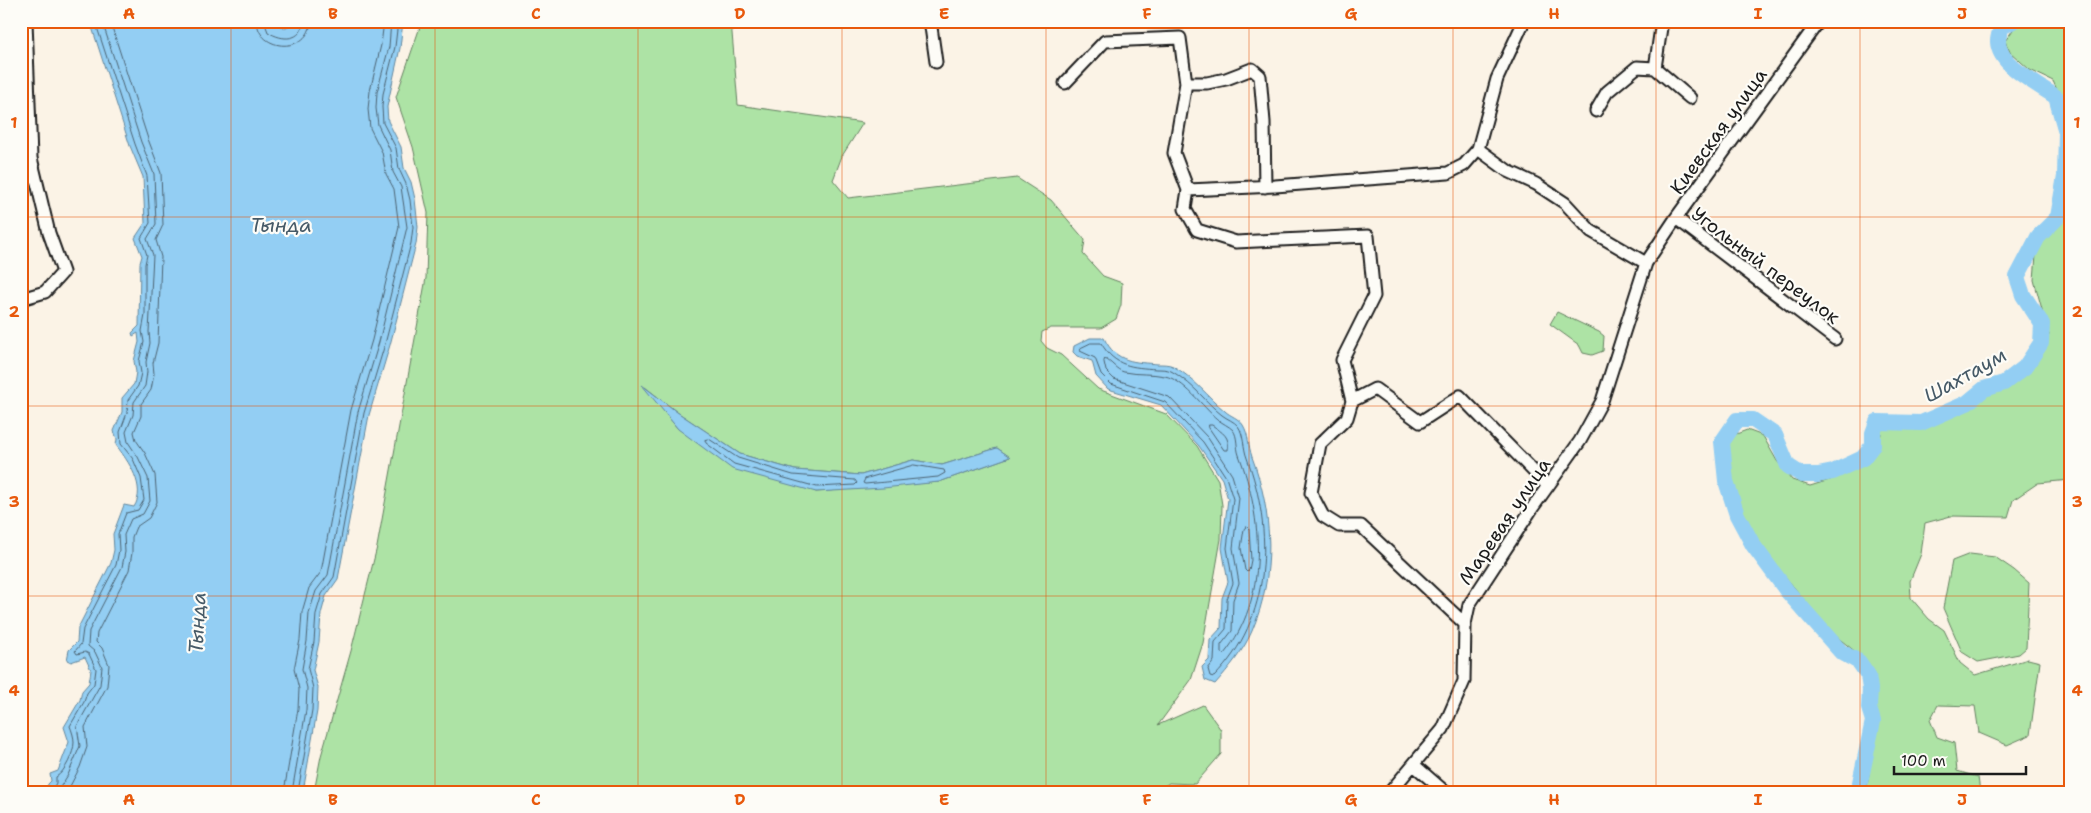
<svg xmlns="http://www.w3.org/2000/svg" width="2091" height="813" font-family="'Shantell Sans',sans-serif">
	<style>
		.green { fill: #ade3a5; stroke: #648060; fill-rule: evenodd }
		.water { fill: #93cef3; stroke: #63879d }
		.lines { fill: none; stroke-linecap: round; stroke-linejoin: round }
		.shore { stroke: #4c6372; stroke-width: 1 }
		.river { stroke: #93cef3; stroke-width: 16 }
		.minor-casing { stroke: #1c1c1c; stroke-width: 15 }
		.minor { stroke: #fdfcf7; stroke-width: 11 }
		.grid { fill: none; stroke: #e8590c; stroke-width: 1; stroke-opacity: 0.55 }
		.labels { text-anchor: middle; stroke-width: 4.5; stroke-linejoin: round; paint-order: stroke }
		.street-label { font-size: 19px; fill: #1c1c1c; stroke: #fdfcf7 }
		.water-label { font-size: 20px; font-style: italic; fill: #465a67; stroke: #fdfcf7 }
		.neatline { fill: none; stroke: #e8590c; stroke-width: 2 }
		.grid-label { font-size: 16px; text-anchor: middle; font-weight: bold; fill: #e8590c }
	</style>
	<rect width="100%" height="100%" fill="#fbf3e6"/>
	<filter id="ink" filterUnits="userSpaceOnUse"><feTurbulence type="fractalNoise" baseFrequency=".02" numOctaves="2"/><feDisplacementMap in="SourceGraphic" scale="10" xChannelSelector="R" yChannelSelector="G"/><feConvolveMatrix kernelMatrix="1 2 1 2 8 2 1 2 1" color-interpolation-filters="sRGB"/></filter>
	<g filter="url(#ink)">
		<path class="green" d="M422,21H731L738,105L863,123L842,156L833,180L848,198L1017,178L1051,200L1085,240L1083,254L1103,276L1122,283L1121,305L1116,319L1101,328H1051L1042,332L1041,341L1047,348L1061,355L1098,389L1166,414L1197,446L1218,480L1222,505L1221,539L1203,643L1191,680L1158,725L1203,705L1221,730V754L1195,784L1169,783L1154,792H314L321,756L351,651L377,547L426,278L428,213L413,147L396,97ZM645,387L677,412L740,454L795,470L861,475L913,460L942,465L997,448L1010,457L939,482L816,492L678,429Z
			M2024,21L2040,25L2047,21H2070V124L2068,114L2053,81L2030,70L2010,52L2005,41L2015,27Z
			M2070,190V480L2038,483L2013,500L2008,517L1951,516L1925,523L1921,554L1910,581L1911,598L1929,619L1944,630L1960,663L1975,675L2028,659L2040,662L2030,735L2007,745L1979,733L1975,706L1938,705L1930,720L1937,737L1954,743L1957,771L1978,777L1980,792H1866L1878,719L1871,671L1862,657L1837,637L1811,608L1774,563L1746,523L1732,480L1727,449L1731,436L1747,430L1763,436L1777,461L1792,480L1810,486L1833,479L1864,464L1879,444L1882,428L1928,427L1973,407L1987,395L2013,384L2035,360L2049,335L2034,280L2036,255L2044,237L2060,224Z
			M1557,312L1599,332L1604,336L1603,351L1592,355L1583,353L1579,345L1550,324Z
			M1970,554L1995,557L2014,570L2029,583L2026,648L2019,654L1978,662L1962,652L1943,608L1952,561Z"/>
		<path class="water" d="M90,21H271L285,28L296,21H403L400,48L387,107L388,121L401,147L404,168L411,182L415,199L418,227L416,244L390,345L369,415L338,579L326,596L321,614L319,642L313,670L318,687L317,711L303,792H46L48,784L51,781L50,774L58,771L69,742L64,727L80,700L82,691L89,683L91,670L85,657L71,662L67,660L69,650L77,642L78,628L111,563L114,550L113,534L124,505L134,507C147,487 128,461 116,445L117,439L114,431L122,412V398L134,384L136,372L134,361L139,342L138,333L133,336L132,333L139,326L140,263L142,256L135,238L145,223L143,177L130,146Z
			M1090,338H1104C1116,363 1135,362 1158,364C1163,364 1169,364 1173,366C1194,378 1207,396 1225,411C1230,416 1239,418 1243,425C1249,435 1248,445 1252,457C1273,513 1276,575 1252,631C1244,650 1229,668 1215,684L1205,680L1202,667L1209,660L1210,640L1221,628L1222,598L1228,582L1222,548L1228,499L1222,479L1199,446L1161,405L1108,389L1096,376L1092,361L1077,356L1073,352L1074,346Z
			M642,385L677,412L740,454L795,470L861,475L913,460L942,465L997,448L1010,457L939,482L883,488L816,492L732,469L678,429Z"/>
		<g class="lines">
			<path class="shore" d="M257,21C258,53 310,54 311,21
				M264,21L268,32C282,41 302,42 304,21
				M1091,343H1101C1115,367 1132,367 1156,369C1161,369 1167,369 1171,371C1175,373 1179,376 1183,379C1198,390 1208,404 1222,415C1227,419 1234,421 1238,426C1244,434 1243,448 1247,458C1274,531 1272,619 1214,677L1210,676L1208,669L1214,661L1215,642L1226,629L1227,599L1233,583L1227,548L1233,499L1226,477L1203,442L1165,402L1111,384L1101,374L1095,358L1080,351L1081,348Z
				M1105,359C1112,362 1116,370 1124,372C1137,375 1152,373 1165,376C1184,380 1203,407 1217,419C1222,423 1229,426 1233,430C1238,437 1236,447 1239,455C1263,519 1269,598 1224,654L1221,653V645L1232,631L1233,600L1239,583L1233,548L1239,498L1232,475L1208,438L1169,397L1114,379L1106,371L1104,362Z
				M1209,425H1212C1223,433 1230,436 1228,450H1224L1209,428Z
				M709,439L738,458L793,475L855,480L857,483L855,485L817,487L734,464L706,443L705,440Z
				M914,465L944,470L945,473L938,477L865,484L863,483L865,479Z
				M1247,527L1249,529L1251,560L1249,570L1247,572L1245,570L1241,548L1244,529Z
				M51,792L56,783V777C65,772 74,753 74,742C74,737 72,731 70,726L84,702L87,693L94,684L96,669L89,654L85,652L77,654L75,651L81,644L83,629L116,565L119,550L118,534L126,513L138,510L144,500L141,478L133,459L121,444L120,432L127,413L128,400L138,386L141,373L139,361L144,342L142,331L145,315V264L147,255L141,238L150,223L147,176L135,144L95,21
				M57,792L68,775L80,746L77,726L100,685L102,667L95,652L88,646L89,631L122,567L125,552L124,535L131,519L143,514L150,501L148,478L138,457L128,442L126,432L133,415L134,402L145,386L147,372L146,362L150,343L149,332L153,255L147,239L156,224L154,174L141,142L102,21
				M67,792L80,767L87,747L85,727L107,686L109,665L102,648L96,642L97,633L129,570L132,553V537L136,527L149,518L157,502L155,475L145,453L136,440L134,432L141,416V404L151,390L154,374L153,363L158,343L161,257L156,240L163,225L161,173L148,139L110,21
				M284,792L298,709L299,689L294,669L300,640L302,612L309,588L321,572L351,410L372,340L399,227L394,189L386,174L382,152L370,128L368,109L370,91L381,45L384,21
				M292,792L306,710L307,688L302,669L307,641L309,613L316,591L328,575L358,412L379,342L407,227L401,187L393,172L390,150L378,125L376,108L377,92L389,47L391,21
				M298,792L312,710L313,688L308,669L314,642L316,614L322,594L334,577L364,413L385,344L411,243L413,227L410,200L406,184L399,169L396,148L383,123L382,107L383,94L395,47L398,21"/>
			<path class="river" d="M1858,792L1873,721L1869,708L1870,689L1868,675L1859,662L1841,652L1787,591L1753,545L1737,515L1726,481L1722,442L1737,420H1753L1775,435L1788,466L1802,475H1818L1833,472L1863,458L1873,445V433L1877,422L1921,423L1967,403L1984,389L2004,383L2025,367L2041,343L2042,324L2023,295L2017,277L2038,237L2058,217L2065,176L2066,132L2056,97C2038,84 1999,66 1998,42C1998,37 2000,31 2002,27L2013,21"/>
			<g class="minor-casing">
				<path id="minor" d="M932,21L931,27L936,62
					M1662,21L1655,68L1690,98
					M1065,83L1105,41L1180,38L1186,83L1174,153L1188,190L1275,186L1448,173L1464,165L1478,149L1497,79L1524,21
					M1186,83H1207L1226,79L1252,69L1260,76L1264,122L1265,187
					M1596,111L1607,92L1637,67L1655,68
					M1478,149L1508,171L1536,184L1565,203L1591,231L1646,263
					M1188,190L1185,209L1197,230L1236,242L1368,236L1374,296L1342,360L1352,401L1375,389L1420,422L1460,396L1548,486
					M1676,218L1835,339
					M21,299L45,292L63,272L49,233L31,158L26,21
					M1352,401L1347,418L1320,444L1311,493L1323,516L1339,526H1361L1465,624
					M1414,765L1445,792
					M1390,792L1443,729L1464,681L1465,624L1469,605L1533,507L1580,441L1602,401L1646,263L1676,218L1819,21"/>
			</g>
			<use href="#minor" class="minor"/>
		</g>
	</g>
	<path class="grid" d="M231,21V792M435,21V792M638,21V792M842,21V792M1046,21V792M1249,21V792M1453,21V792M1656,21V792M1860,21V792M21,217H2070M21,406H2070M21,596H2070"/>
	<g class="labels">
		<g class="street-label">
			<text transform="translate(1718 131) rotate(-54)" y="7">Киевская улица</text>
			<text transform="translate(1766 265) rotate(37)" y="7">Угольный переулок</text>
			<text transform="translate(1504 521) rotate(-56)" y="7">Маревая улица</text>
		</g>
		<g class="water-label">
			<text x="281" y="232">Тында</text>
			<text transform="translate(1965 375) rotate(-29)" y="7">Шахтаум</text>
			<text transform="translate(197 623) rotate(-87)" y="7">Тында</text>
		</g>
	</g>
	<rect width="2091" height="813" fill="none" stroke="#fdfcf7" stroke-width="55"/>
	<path d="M1894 766v8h132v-8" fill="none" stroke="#1c1c1c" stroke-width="2.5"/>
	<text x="1901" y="766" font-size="15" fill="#1c1c1c" stroke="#fdfcf7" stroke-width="4" paint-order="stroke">100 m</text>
	<rect x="28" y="28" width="2036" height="758" class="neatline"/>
	<g class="grid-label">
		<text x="129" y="19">A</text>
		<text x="333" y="19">B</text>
		<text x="536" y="19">C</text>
		<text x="740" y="19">D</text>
		<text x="944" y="19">E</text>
		<text x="1147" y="19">F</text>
		<text x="1351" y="19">G</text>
		<text x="1554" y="19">H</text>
		<text x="1758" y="19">I</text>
		<text x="1962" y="19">J</text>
		<text x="14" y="128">1</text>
		<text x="2077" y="128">1</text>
		<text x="14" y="317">2</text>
		<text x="2077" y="317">2</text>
		<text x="14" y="507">3</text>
		<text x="2077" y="507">3</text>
		<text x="14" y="696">4</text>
		<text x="2077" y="696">4</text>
		<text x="129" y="805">A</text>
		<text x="333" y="805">B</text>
		<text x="536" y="805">C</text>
		<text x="740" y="805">D</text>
		<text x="944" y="805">E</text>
		<text x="1147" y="805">F</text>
		<text x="1351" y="805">G</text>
		<text x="1554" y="805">H</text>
		<text x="1758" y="805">I</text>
		<text x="1962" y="805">J</text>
	</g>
</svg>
